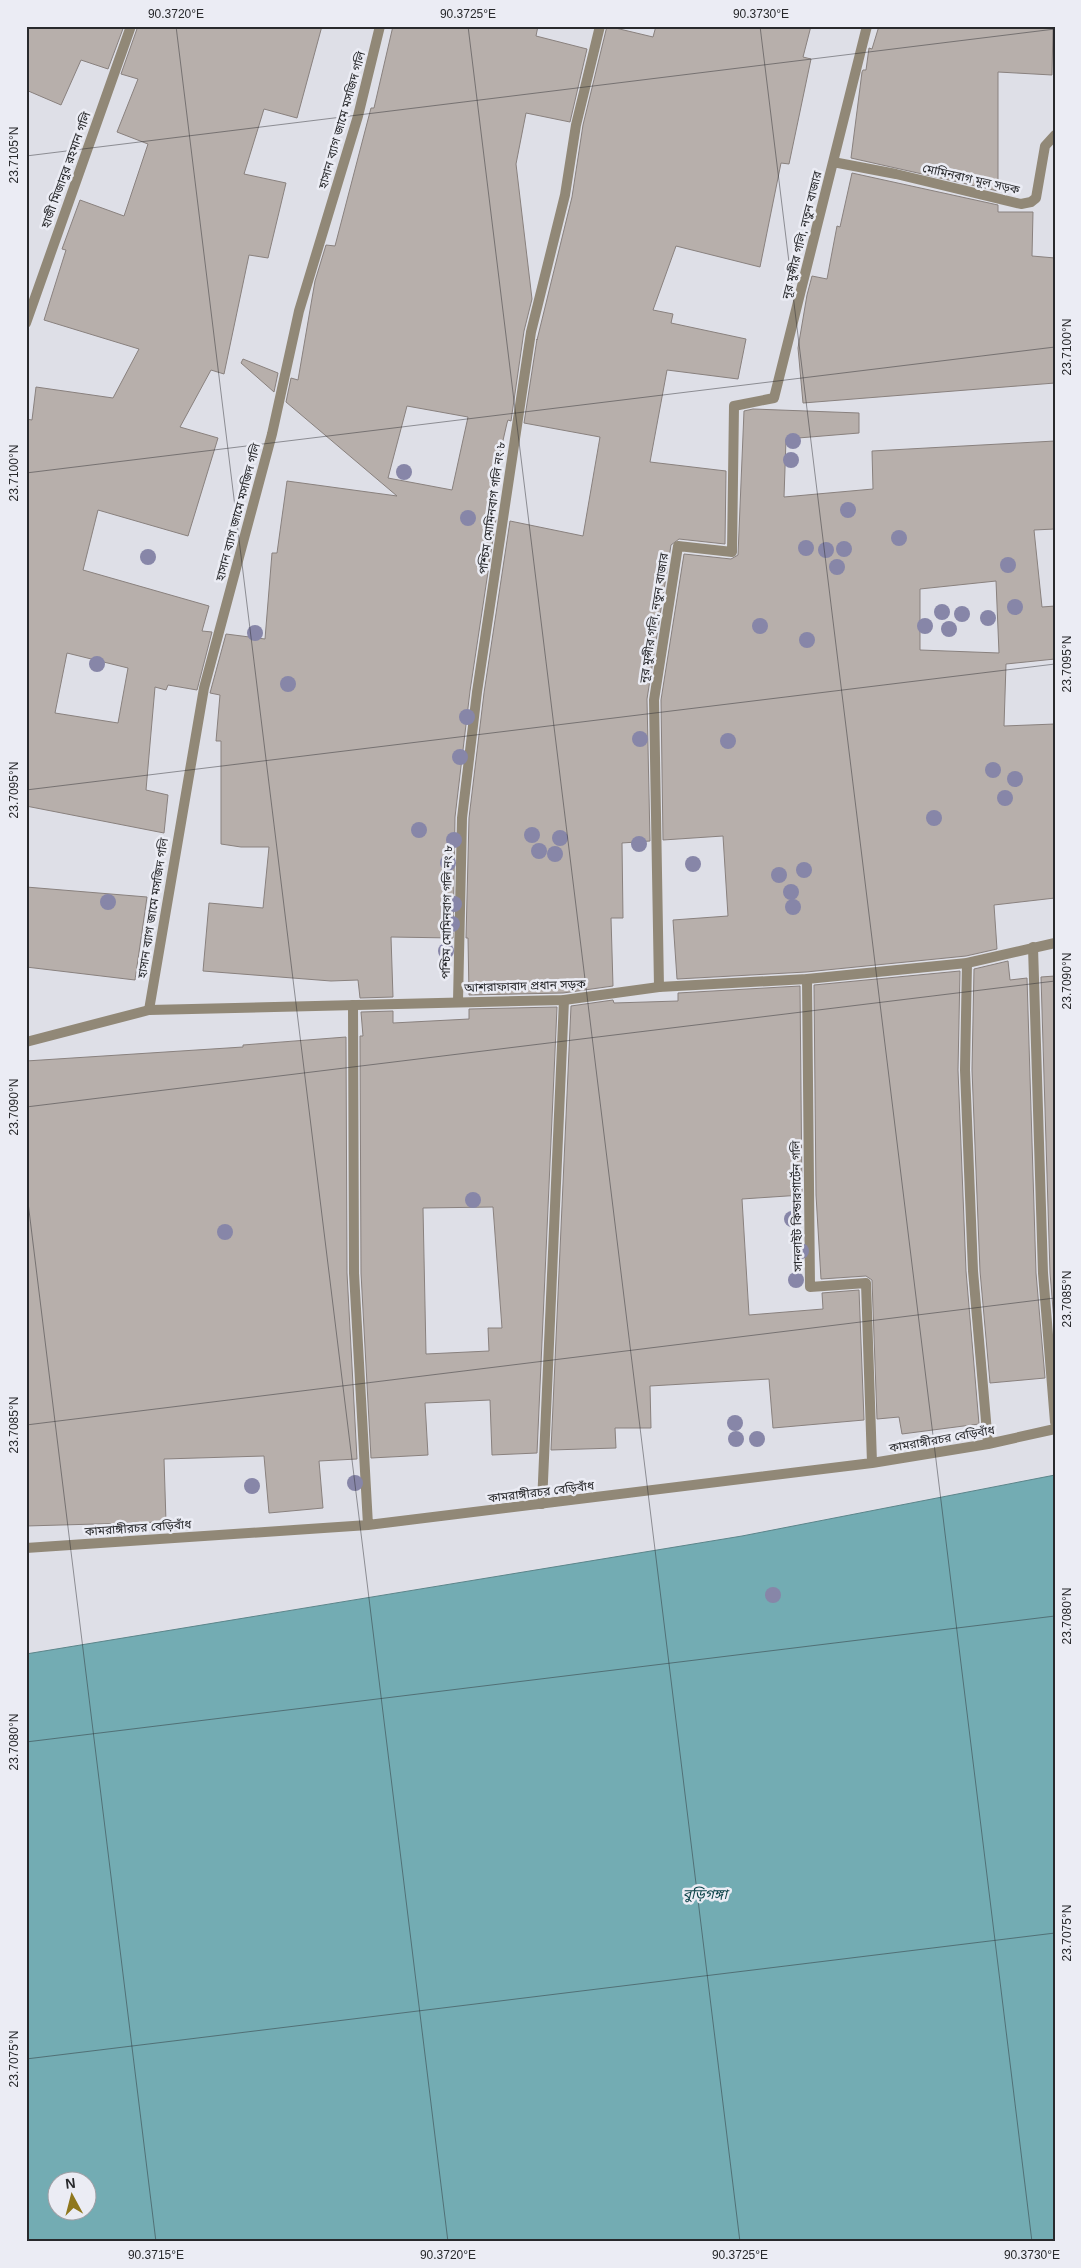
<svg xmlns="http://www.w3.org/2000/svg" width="1081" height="2268" font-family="Helvetica,'Noto Sans Bengali',sans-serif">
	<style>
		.water { fill: #73acb3; stroke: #5c858a; fill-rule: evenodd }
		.building { fill: #b7afab; stroke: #89817e; fill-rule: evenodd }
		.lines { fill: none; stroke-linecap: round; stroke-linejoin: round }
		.minor { stroke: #918877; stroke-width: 10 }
		.tertiary { stroke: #918877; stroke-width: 10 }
		.tree { fill: #8786a8 }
		.ticks { fill: none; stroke: #28292c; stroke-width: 1; stroke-opacity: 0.45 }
		.labels { text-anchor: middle; stroke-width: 5; stroke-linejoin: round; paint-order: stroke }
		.street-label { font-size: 12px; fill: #28292c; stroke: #ebecf4 }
		.water-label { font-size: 14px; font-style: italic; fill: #0d4349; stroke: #ebecf4 }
		.neatline { fill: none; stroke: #28292c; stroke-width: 2 }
		.ticks-label { font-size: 12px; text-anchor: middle; fill: #28292c }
	</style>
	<rect width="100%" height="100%" fill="#dedfe7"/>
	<path class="water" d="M1055,1475V2242H26V1654L742,1536ZM58,2180H88V2210H58Z"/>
	<path class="building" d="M26,26H124L108,69L81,60L61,105L26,90Z
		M138,26H322L297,118L264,109L244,174L286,183L268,258L249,255L224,374L211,370L180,427L218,438L188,536L98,510L83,570L209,606L202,631L212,632L197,690L168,685L166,690L155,687L146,790L168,795L164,833L26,806V419L32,420L36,387L113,398L139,349L44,320L66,250L62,249L80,200L124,216L148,144L117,132L138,79L121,74ZM67,653L128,668L118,723L55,713Z
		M393,26H538L536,36L587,49L570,122L526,113L516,164L532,299L524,331L511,421L508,420L507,423L490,497L495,498L491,518L496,519L470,691L455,817L453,938L391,937L393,997L360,998L358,980L331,981L203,971L209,903L263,908L269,847H241L221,844V741H216L220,695L210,693L226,634L265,639L272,553H277L287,481L397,496L286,402L291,378L298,380L315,281L326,245L335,246L371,108H374ZM407,406L468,417L452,490L388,478Z
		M607,26L653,37L656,26H811L803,57L811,59L789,164L781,163L760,267L676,246L653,310L673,314L671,323L746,339L738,379L667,370L650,462L726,471L725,544L679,539L671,545L647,699L650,841L622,843L623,918H611L613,986L563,993L469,995L468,938H466L469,818L484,693L510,521L583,536L600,437L524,423L537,339V340L572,197L583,125Z
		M879,26H1053L1052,75L998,72V191L851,158L862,72L863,70H866L869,48L872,49Z
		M852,173L998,205V212H1033L1032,256L1055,258V383L803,403L798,348L807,295L812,276L827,279L837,226L840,227Z
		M243,359L278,373L274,392L241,363Z
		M753,409L859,413V433L786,439L784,497L873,489L872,451L1055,441V529L1034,530L1042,607L1055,606V659L1006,664L1004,726L1055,724V898L994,905L997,949L966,956L806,972L677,979L673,920L728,916L723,836L663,840L661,700L684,554L731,559L738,555L744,411ZM996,581L999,653L920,650V589Z
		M26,887L147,897L135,980L26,967Z
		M1008,961L1010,980L1027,978L1036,1273L1045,1378L990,1383L980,1271L972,1070L974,969Z
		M960,971L958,1070L966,1271L979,1424L902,1434L899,1417L877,1419L872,1280L866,1276L821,1279L816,1195L814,985Z
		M1055,976V1333L1050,1273L1041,977Z
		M800,986L802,1195L742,1199L749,1315L823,1309L822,1293L859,1290L864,1420L773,1428L769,1379L650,1386L651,1428H615L616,1448L551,1450L571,1006L613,1000L614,1003L678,1001V993Z
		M557,1007L537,1453L492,1455L490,1400L425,1403L428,1455L371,1458L361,1273L360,1036H363L361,1012L393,1011V1023L469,1019V1009ZM493,1207L502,1328H488L489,1351L426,1354L423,1208Z
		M346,1037L347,1273L357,1459L319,1461L323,1508L269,1513L264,1456L164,1459L166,1522L26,1526V1061L243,1047V1045Z"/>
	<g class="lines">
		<path class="minor" d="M833,162L896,174L1021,204L1031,202L1036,198L1045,146L1055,135
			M26,323L131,26
			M1033,947L1043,1273L1055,1422
			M967,963L965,1070L973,1271L988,1444
			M807,979L810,1287L866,1283L872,1463
			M659,987L654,700L678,546L732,552L734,406L774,398L867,26
			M458,1001L462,818L477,692L531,332L565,195L576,125L600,26
			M353,1005L354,1273L368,1525
			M149,1010L204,688L272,434L299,311L358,116L380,26
			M542,1504L564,1000
			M26,1548L368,1525L872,1463L988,1444L1055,1429"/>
		<path class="tertiary" d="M26,1042L149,1010L564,1000L659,987L807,979L967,963L1055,943"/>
	</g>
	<g class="tree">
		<circle cx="793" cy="441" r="8"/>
		<circle cx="791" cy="460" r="8"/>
		<circle cx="404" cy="472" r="8"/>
		<circle cx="848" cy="510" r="8"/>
		<circle cx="468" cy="518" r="8"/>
		<circle cx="899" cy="538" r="8"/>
		<circle cx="806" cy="548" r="8"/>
		<circle cx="844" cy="549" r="8"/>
		<circle cx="826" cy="550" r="8"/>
		<circle cx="148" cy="557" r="8"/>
		<circle cx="1008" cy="565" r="8"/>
		<circle cx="837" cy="567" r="8"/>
		<circle cx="1015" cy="607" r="8"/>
		<circle cx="942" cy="612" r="8"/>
		<circle cx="962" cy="614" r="8"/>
		<circle cx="988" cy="618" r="8"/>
		<circle cx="760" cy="626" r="8"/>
		<circle cx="925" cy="626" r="8"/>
		<circle cx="949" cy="629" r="8"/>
		<circle cx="255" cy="633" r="8"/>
		<circle cx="807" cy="640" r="8"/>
		<circle cx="97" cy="664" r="8"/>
		<circle cx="288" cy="684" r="8"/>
		<circle cx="467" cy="717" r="8"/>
		<circle cx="640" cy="739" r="8"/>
		<circle cx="728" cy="741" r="8"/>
		<circle cx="460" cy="757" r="8"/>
		<circle cx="993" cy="770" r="8"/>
		<circle cx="1015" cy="779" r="8"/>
		<circle cx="1005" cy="798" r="8"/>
		<circle cx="934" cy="818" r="8"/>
		<circle cx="419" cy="830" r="8"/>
		<circle cx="532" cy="835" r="8"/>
		<circle cx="560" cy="838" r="8"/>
		<circle cx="454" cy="840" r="8"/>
		<circle cx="639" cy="844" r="8"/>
		<circle cx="539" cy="851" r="8"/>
		<circle cx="555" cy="854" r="8"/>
		<circle cx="448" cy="863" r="8"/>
		<circle cx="693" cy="864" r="8"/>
		<circle cx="804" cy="870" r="8"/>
		<circle cx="779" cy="875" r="8"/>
		<circle cx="791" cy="892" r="8"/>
		<circle cx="108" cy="902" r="8"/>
		<circle cx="454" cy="904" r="8"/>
		<circle cx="793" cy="907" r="8"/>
		<circle cx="452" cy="924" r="8"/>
		<circle cx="446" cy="951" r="8"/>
		<circle cx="473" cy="1200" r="8"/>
		<circle cx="792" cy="1219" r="8"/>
		<circle cx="225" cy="1232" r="8"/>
		<circle cx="801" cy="1251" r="8"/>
		<circle cx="796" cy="1280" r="8"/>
		<circle cx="735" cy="1423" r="8"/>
		<circle cx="736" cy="1439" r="8"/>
		<circle cx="757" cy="1439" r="8"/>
		<circle cx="355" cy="1483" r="8"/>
		<circle cx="252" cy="1486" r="8"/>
		<circle cx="773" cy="1595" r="8"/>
	</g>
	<path class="ticks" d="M176,26L448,2242M468,26L740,2242M760,26L1032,2242M1053,26L1055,44M26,156L1055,29M26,473L1055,347M26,790L1055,664M26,1107L1055,981M26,1186L156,2242M26,1425L1055,1298M26,1742L1055,1616M26,2059L1055,1933"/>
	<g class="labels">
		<g class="street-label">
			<text transform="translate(342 120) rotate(-74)" y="4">হাসান ব্যাগ জামে মসজিদ গলি</text>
			<text transform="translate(66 170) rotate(-70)" y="4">হাজী মিজানুর রহমান গলি</text>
			<text transform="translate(971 179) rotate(13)" y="4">মোমিনবাগ মূল সড়ক</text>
			<text transform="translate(802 235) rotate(-76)" y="4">নূর মুন্সীর গলি, নতুন বাজার</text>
			<text transform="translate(492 508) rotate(-82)" y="4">পশ্চিম মোমিনবাগ গলি নং ৮</text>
			<text transform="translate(238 512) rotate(-75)" y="4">হাসান ব্যাগ জামে মসজিদ গলি</text>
			<text transform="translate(654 618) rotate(-81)" y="4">নূর মুন্সীর গলি, নতুন বাজার</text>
			<text transform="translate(153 908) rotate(-81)" y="4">হাসান ব্যাগ জামে মসজিদ গলি</text>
			<text transform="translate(447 912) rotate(-89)" y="4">পশ্চিম মোমিনবাগ গলি নং ৮</text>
			<text transform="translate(525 986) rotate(-2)" y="4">আশরাফাবাদ প্রধান সড়ক</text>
			<text transform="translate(797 1206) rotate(-91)" y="4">সানলাইট কিন্ডারগার্টেন গলি</text>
			<text transform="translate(942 1439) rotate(-10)" y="4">কামরাঙ্গীরচর বেড়িবাঁধ</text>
			<text transform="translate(541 1492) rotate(-7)" y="4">কামরাঙ্গীরচর বেড়িবাঁধ</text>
			<text transform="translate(138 1528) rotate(-4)" y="4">কামরাঙ্গীরচর বেড়িবাঁধ</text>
		</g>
		<g class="water-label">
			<text x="705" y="1899">বুড়িগঙ্গা</text>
		</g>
	</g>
	<rect width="1081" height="2268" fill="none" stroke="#ebecf4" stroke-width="55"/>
	<g transform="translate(72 2196) rotate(353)"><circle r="24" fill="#ebecf4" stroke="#9d9ea4"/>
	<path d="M0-4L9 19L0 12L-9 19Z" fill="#8f771d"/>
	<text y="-8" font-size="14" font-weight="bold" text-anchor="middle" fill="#28292c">N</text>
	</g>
	<rect x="28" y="28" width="1026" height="2212" class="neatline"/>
	<g class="ticks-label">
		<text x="176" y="18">90.3720°E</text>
		<text x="468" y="18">90.3725°E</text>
		<text x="761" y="18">90.3730°E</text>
		<text transform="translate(14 155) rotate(-90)" y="4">23.7105°N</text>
		<text transform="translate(1067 347) rotate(-90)" y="4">23.7100°N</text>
		<text transform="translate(14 473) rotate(-90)" y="4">23.7100°N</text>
		<text transform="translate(1067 664) rotate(-90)" y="4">23.7095°N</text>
		<text transform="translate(14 790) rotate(-90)" y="4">23.7095°N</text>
		<text transform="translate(1067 981) rotate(-90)" y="4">23.7090°N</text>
		<text transform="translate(14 1107) rotate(-90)" y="4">23.7090°N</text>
		<text transform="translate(1067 1299) rotate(-90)" y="4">23.7085°N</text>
		<text transform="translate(14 1425) rotate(-90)" y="4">23.7085°N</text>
		<text transform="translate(1067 1616) rotate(-90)" y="4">23.7080°N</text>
		<text transform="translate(14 1742) rotate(-90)" y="4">23.7080°N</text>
		<text transform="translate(1067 1933) rotate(-90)" y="4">23.7075°N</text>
		<text transform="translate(14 2059) rotate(-90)" y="4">23.7075°N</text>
		<text x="156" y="2259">90.3715°E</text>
		<text x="448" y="2259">90.3720°E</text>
		<text x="740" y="2259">90.3725°E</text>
		<text x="1032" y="2259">90.3730°E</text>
	</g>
</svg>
